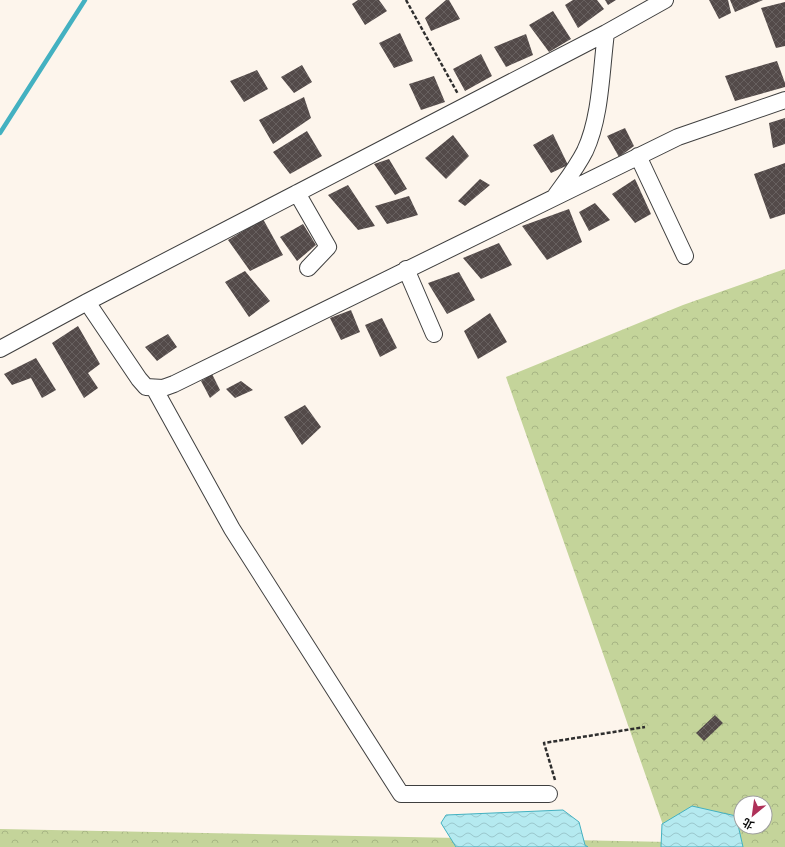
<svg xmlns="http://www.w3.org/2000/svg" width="785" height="847" font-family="'Roboto Serif','Noto Sans TC',serif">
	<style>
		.forest { fill: url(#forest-crowns); fill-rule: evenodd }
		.water { fill: url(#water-waves); stroke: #43b1c1 }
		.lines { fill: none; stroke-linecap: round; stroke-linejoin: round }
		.stream { stroke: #43b1c1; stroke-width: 4.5 }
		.building { fill: url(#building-cross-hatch) }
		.minor-casing { stroke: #3f3f3f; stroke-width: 18 }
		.path { stroke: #2e2e2e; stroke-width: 2.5; stroke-dasharray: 4 2; stroke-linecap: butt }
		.minor { stroke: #fff; stroke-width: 16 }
	</style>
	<defs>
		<pattern id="forest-crowns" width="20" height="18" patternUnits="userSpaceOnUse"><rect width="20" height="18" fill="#c4d49a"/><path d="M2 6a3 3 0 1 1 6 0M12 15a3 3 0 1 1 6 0" fill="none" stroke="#a7b584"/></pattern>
		<pattern id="water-waves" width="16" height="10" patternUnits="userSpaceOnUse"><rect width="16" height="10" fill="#b5eaf0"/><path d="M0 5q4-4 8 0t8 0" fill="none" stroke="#9ac8cd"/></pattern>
		<pattern id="building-cross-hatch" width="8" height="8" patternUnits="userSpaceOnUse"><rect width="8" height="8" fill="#534a49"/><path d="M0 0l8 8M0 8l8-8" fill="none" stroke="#67605f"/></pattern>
	</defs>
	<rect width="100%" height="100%" fill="#fdf5ec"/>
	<path class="forest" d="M785,269V847H0V829L669,842L506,377L683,305ZM741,803H765V827H741Z"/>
	<path class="water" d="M692,806L736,816L743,847H661L662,824Z
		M563,810L579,822L585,845L588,847H456L441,823L446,815Z"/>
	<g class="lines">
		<path class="stream" d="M0,133L85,0"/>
	</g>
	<path class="building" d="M358,0H379L387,11L365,25L352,4Z
		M446,0H449L460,19L431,31L425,18Z
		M573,0H597L604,9L578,28L565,5Z
		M605,0H616L608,5Z
		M709,0H728L731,13L719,19Z
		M730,0H763L735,12Z
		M785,2V46L776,48L761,8Z
		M553,11L571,39L549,52L529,25Z
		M400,33L413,61L394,68L379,43Z
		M526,34L533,55L506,67L494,47Z
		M481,54L492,76L465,91L453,69Z
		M777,61L785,83V87L735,101L725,76Z
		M302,65L312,82L294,93L281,77Z
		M257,70L268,89L244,102L230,81Z
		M434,76L445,102L421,110L409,84Z
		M304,97L311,118L273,144L259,120Z
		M785,118V144L773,148L769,123Z
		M625,128L634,146L619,157L607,136Z
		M307,131L322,156L290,174L273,152Z
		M553,134L568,165L551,173L533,145Z
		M453,135L469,156L446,179L425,158Z
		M389,159L407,189L395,195L374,164Z
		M785,163V214L770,219L754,174Z
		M480,179L490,185L465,206L458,201Z
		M635,179L651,214L635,223L612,194Z
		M348,185L375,226L358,230L328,195Z
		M409,196L418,215L387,224L375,206Z
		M595,203L610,220L589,231L579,212Z
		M569,209L582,242L547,260L522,226Z
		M263,219L283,255L250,271L228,240Z
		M303,224L316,245L297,261L280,237Z
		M499,243L512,265L481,279L463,258Z
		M245,271L270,301L249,317L225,282Z
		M459,272L475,300L447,314L428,283Z
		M351,310L360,332L341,340L330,318Z
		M490,313L507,342L478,359L464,331Z
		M382,318L397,348L380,357L365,325Z
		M78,326L100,364L88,373L98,388L84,398L52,343Z
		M168,334L177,347L157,361L145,347Z
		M36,358L56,390L42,398L31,378L12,385L4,374Z
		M212,374L220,390L210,398L201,381Z
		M241,381L253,390L235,398L226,389Z
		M305,405L321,427L302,445L284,417Z
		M715,715L723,723L704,741L696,733Z"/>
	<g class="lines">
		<g class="minor-casing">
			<path id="minor" d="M638,156L685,256
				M297,193L328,247L308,268
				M556,195C566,181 577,167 585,151C601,117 601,71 606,33
				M406,269L434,334
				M87,302L139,379L146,387L163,388L174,384L678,137L785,100
				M0,349L87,302L606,33L665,0
				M154,388L232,529L401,794H549"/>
		</g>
		<path class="path" d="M406,0L458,94
			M555,780L544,743L645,727"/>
		<use href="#minor" class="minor"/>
	</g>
	<g transform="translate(753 815) rotate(209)"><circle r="19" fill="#ffffff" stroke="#9e9e9e"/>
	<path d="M0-3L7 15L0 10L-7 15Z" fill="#af3159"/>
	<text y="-6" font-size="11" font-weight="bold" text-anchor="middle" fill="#0c0c0c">北</text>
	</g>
</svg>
